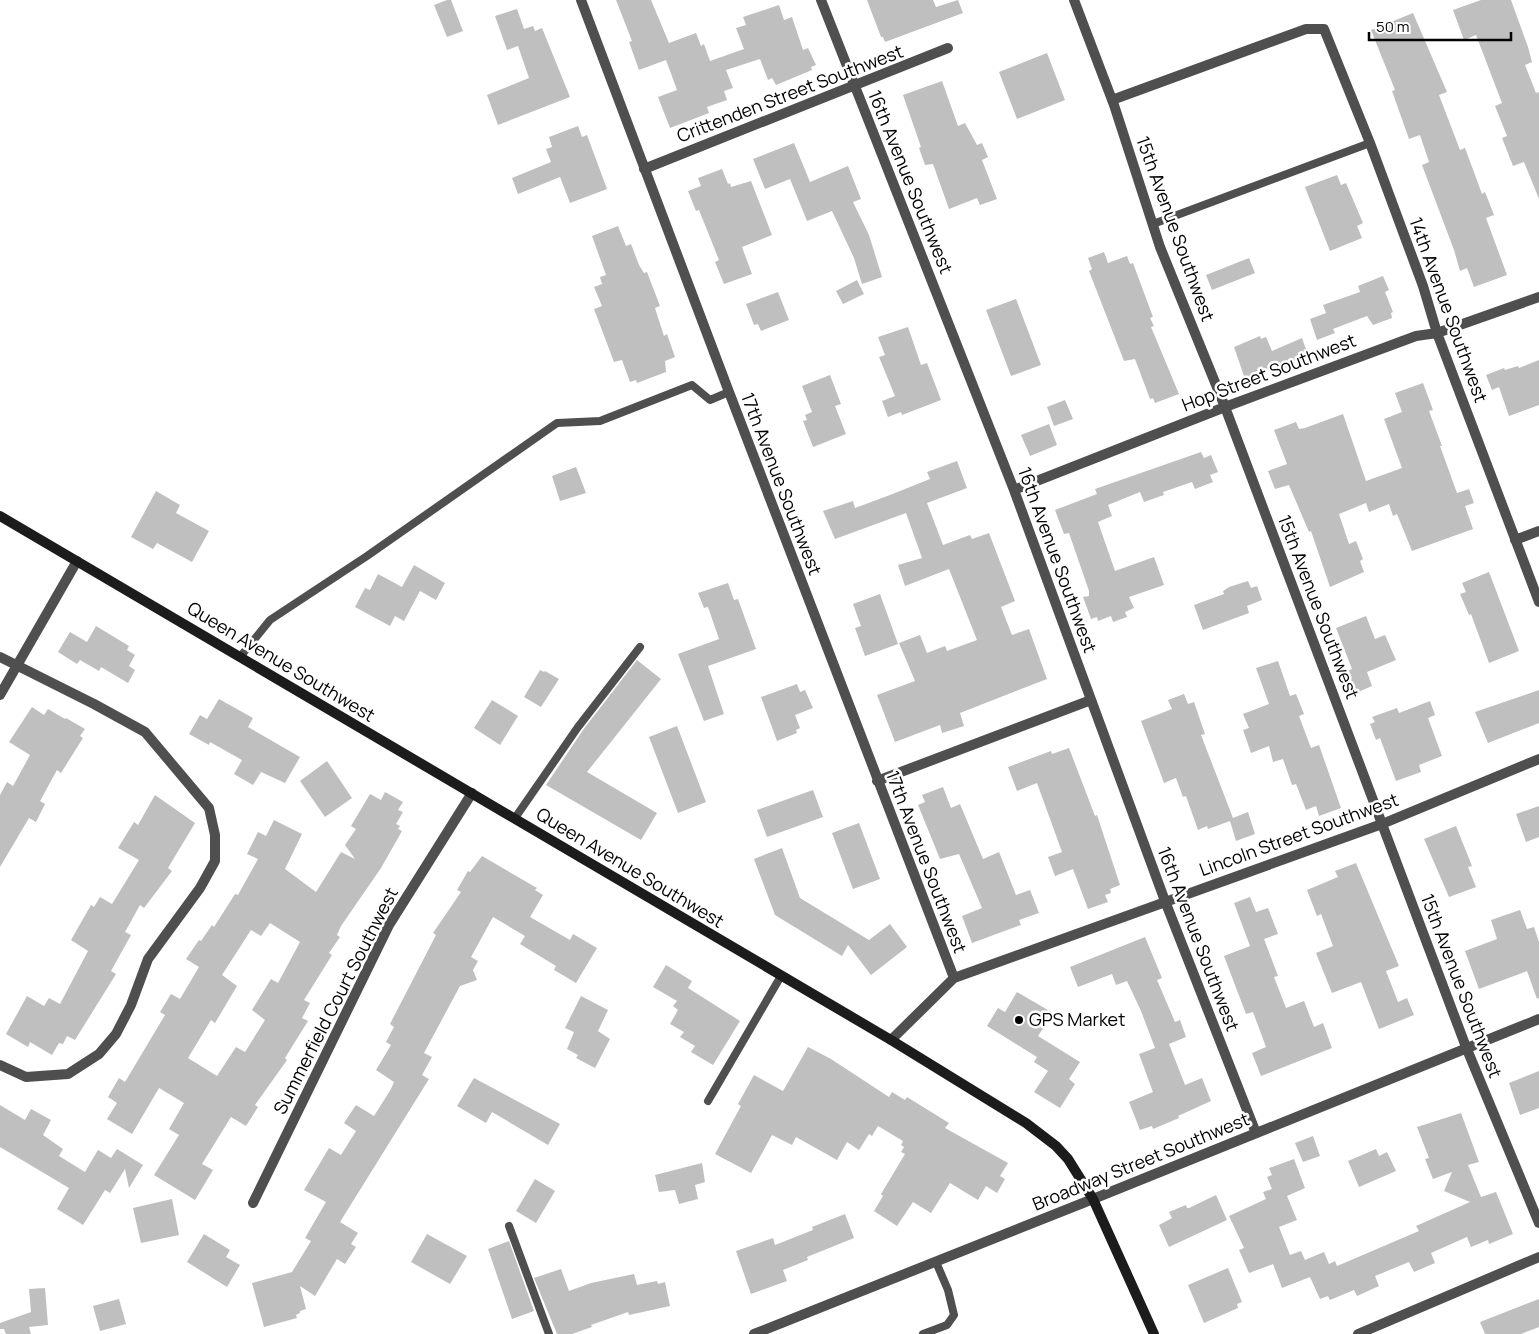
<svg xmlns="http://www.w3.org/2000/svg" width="1539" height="1334" font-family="Manrope,sans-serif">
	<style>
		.building { fill: #bfbfbf; fill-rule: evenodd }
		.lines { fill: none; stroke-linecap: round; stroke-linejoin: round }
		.service { stroke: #4f4f4f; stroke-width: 8 }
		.minor { stroke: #4f4f4f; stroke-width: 10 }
		.tertiary { stroke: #4f4f4f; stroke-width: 10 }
		.secondary { stroke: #1c1c1c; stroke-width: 10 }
		.poi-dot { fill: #000; stroke: #fff; stroke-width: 2 }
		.labels { text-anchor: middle; stroke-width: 5; stroke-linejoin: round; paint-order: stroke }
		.street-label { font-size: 18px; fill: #000; stroke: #fff }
		.poi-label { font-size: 18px; fill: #000; stroke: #fff; text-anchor: start }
	</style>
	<rect width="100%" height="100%" fill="#fff"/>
	<path class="building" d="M447,0H451L463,31L447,37L434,5Z
		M616,0H651L669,43L696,33L701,46L704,44L710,61L744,49L736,28L746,25L743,17L779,5L784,20L792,17L803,50L808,48L816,65L811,67L812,70L776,85L772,78L768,80L760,59L726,70L733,88L724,91L727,100L707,107L709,113L670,128L658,97L677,90L666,60L639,70L629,42L632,41Z
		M867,0H933L936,7L958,0L963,13L885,42L883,37H881Z
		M1481,0H1511L1528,47L1532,62L1525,65L1536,93L1539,92V199L1524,162L1513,166L1502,138L1507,136L1495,106L1502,103L1476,35L1464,40L1453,10Z
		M517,9L524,29L533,26L535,31L542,28L570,97L498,125L487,95L529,78L518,46L507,50L495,16Z
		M1413,13L1447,92L1439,95L1460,150L1465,148L1482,194L1485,192L1494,215L1486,218L1507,275L1474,287L1467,268L1460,271L1454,250L1422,165L1429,162L1420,135L1409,139L1392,91L1395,90L1371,30Z
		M1047,53L1065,100L1017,119L999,72Z
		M942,81L958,126L965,123L977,145L982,143L988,157L982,160L997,199L980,205L977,198L949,209L933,164L925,165L919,148L921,147L903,95Z
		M578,126L582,137L587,135L607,189L570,203L560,177L518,194L512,178L551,162L546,149L552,147L549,137Z
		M794,143L810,182L848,166L861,199L853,202L869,235L882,277L862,284L854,258L832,211L807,221L790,179L765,189L753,159Z
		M722,169L728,184L730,183L731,187L751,181L772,235L742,247L752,274L724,284L715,262L719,260L699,210L696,211L688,191L701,186L698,178Z
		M1337,175L1341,185L1346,183L1363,223L1357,226L1362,238L1330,251L1305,187Z
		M618,226L626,246L631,244L639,265L644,273L647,272L660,306L655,308L664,336L667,334L675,357L665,361L666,372L637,383L636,380L630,382L622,360L614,362L594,309L602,306L594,287L602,284L600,277L606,275L592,236Z
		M1104,252L1108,263L1127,256L1130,264L1133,263L1153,317L1150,318L1154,326L1151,327L1179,394L1155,403L1153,398L1150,399L1135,359L1124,361L1089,271L1092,269L1088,258Z
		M1249,258L1255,273L1212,290L1206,275Z
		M1383,276L1389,290L1385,292L1393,312L1391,313L1392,318L1373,325L1367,316L1333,329L1335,333L1317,340L1310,319L1326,313L1323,305L1360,292L1358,286Z
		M857,280L864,294L843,304L836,291Z
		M778,292L789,320L761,331L758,324L754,325L746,304Z
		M1016,299L1041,365L1011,376L986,310Z
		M908,327L921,365L927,363L941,400L902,415L901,412L888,417L882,401L895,396L879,357L885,355L878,337Z
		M1260,336L1261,339L1266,337L1272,351L1302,338L1308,355L1294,361L1295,364L1281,369L1279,364L1245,379L1234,347Z
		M1539,360V405L1509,416L1499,387L1492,390L1486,375L1504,368L1505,370L1518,366L1519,368Z
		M830,375L841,404L835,406L846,434L813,447L803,421L807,420L805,415L812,412L802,386Z
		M1423,383L1433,410L1429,411L1442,446H1440L1457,493L1469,489L1474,503L1465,506L1473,529L1412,551L1397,514L1393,516L1389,504L1369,512L1366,503L1339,514L1349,544L1356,541L1363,559L1360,561L1364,572L1330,587L1311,531L1309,532L1289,485L1275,489L1268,471L1287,464L1274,430L1296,422L1299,429L1305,428L1343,414L1366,481L1402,468L1384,419L1402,412L1395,393Z
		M1065,400L1073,419L1054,426L1047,407Z
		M1049,424L1057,445L1030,456L1021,435Z
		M1201,452L1204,458L1211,455L1218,472L1210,475L1213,482L1195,489L1192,482L1163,492L1164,495L1144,502L1140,492L1108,505L1112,516L1098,522L1115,571L1154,557L1164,585L1129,597L1134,608L1125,612L1127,617L1113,622L1111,616L1098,621L1097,617L1091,619L1083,597L1089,596V591L1069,533L1064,534L1055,510L1097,494L1095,489Z
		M957,461L967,488L927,503L943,545L970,535L972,539L989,533L1015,601L1001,607L1012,635L1029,629L1047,679L960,713L964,726L942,733L940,725L895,742L877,695L915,681L899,643L920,635L927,653L945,646L947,651L977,640L949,569L905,586L898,565L922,558L906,513L835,539L823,511L853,501L855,508L890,495L930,479L927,472Z
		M576,467L586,493L560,501L552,476Z
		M156,491L180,505L176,513L209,531L192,562L157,543L153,549L131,537Z
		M414,565L445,583L436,600L420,591L404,621L395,616L390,626L355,607L365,588L370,590L378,574L402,587Z
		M1489,572L1519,651L1489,663L1471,614L1469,615L1460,594L1466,592L1462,583Z
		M1248,581L1251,588L1257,586L1262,600L1247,606L1249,613L1203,630L1194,605L1224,594L1223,591L1229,587Z
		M728,583L734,600L738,599L756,649L708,666L724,714L704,721L678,654L719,639L708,607L704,608L698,593Z
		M880,594L898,644L865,656L855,628L861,626L853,604Z
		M1366,616L1375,639L1385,635L1396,660L1367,672L1372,686L1356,693L1347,671L1352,669L1336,628Z
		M96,626L129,646L127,650L135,655L129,666L135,670L128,683L101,667L99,671L80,660L77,664L58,652L70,632L87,642Z
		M637,660L661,679L587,772L657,813L641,840L546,785L583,730Z
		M1278,661L1290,696L1296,694L1304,714L1299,716L1311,748L1319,745L1341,808L1319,816L1316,806L1306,810L1296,784L1292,785L1283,759L1273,762L1269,746L1251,753L1243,730L1249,728L1243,714L1269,704L1256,668Z
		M540,670L544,672L545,671L559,679L541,707L524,697Z
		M797,684L800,692L805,690L813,708L795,715L800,728L796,730L797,733L777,741L761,697Z
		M1539,690V723L1488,743L1475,712Z
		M1184,694L1188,704L1194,702L1205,734L1201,735L1233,818L1248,812L1255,834L1236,841L1230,821L1208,829L1207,826L1198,830L1186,796L1183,797L1176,778L1164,783L1141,721L1172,709L1168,700Z
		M219,699L253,718L248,727L300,757L285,783L261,772L253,785L234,774L242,760L210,742L209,745L189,734L200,715L207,719Z
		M492,700L518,716L500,745L474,728Z
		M1430,701L1435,715L1428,718L1442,756L1419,765L1421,772L1396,781L1380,738L1376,740L1370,724L1375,722L1372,717L1397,708L1399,713Z
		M32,707L44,715L48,709L65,719L66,718L85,729L80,736L83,738L61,773L57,770L40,801L45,804L36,822L29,818L0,867V795L7,782L13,786L30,755L9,742Z
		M677,726L706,802L678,813L649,737Z
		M1069,748L1095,816L1097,815L1120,885L1110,889L1111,893L1105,895L1108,902L1088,909L1073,869L1055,876L1048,857L1062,852L1037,783L1017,791L1008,767L1051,751L1052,754Z
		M327,761L352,798L325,817L300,781Z
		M943,787L951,808L960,804L983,859L999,852L1016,895L1030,890L1039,913L1019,920L1021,925L972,943L962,916L982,908L959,854L940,859L918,805L925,802L922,795Z
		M813,790L823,817L767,837L757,810Z
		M385,792L403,802L398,810L403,812L396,824L400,826L398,829L402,831L381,868L341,926L337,935L340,937L329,953L332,955L304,1000L310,1003L302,1018L308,1021L285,1058L287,1060L255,1105L258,1107L246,1126L231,1117L202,1164L213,1170L195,1200L154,1175L179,1135L169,1129L184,1103L159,1088L132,1134L107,1119L117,1103L108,1097L119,1078L125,1082L165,1015L160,1012L171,994L180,999L199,967L186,959L199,940L201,941L212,925L214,927L235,894L238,895L258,859L247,854L258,832L266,836L274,820L302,834L285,869L316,892L341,852L355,859L345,845L356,829L351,826L370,794L381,800ZM270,923L300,942L278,983L271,979L252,1010L265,1020L245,1052L236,1047L217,1076L188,1058L211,1020L215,1023L237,986L222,975L251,930L261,936Z
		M155,795L195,823L168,868L172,871L144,908L140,905L125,932L131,935L111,971L116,974L75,1040L67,1036L63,1044L59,1043L52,1055L30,1042L28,1047L6,1034L27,996L44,1006L49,998L60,1004L88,951L71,940L91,905L94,907L100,897L112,904L139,860L118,848L134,822L138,825Z
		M1539,806V837L1526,842L1516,814Z
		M859,823L880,879L853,889L832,833Z
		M1456,826L1472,866L1468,867L1476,887L1449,897L1424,839Z
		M782,848L800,898L869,940L890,924L907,947L871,975L848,945L842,956L775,915L754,859Z
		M482,856L537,888L535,890L543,895L530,917L570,940L573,934L597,948L576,983L554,970L556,966L520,944L525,936L493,917L471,957L478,961L473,970L477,980L460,986L424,1053L432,1057L422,1075L429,1079L340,1222L358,1233L351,1244L356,1247L345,1264L337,1259L315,1296L300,1286L306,1309L300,1311V1313L296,1315L297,1318L264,1327L252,1283L292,1272L311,1241L305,1238L326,1202L304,1190L329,1148L341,1155L356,1131L344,1123L356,1105L374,1116L391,1089L394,1082L376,1070L391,1045L386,1042L394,1027L390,1024L436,935L433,933L461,892L457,890L468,871L470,872Z
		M1356,863L1399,966L1386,971L1398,1002L1407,998L1414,1015L1379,1029L1361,982L1332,993L1316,953L1333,946L1321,914L1317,916L1307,890L1338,877L1335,871Z
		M1250,897L1256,912L1268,908L1278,934L1264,939L1278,976L1274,977L1286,1008L1304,1001L1314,1027L1323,1023L1332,1048L1261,1076L1252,1053L1266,1047L1253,1012L1246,1014L1224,956L1250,946L1234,903Z
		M1520,910L1527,929L1534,927L1539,942V998L1537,999L1527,971L1479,989L1465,951L1497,939L1491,920Z
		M1145,937L1162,978L1157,980L1175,1022L1180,1020L1186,1037L1169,1044L1185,1085L1202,1078L1211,1101L1178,1116L1179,1118L1153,1129L1152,1126L1140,1130L1129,1102L1153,1092L1139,1054L1155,1048L1141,1011L1127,981L1116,985L1112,974L1078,987L1070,967Z
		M666,965L692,981L688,988L740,1021L713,1065L691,1052L695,1046L680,1037L684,1032L670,1024L678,1010L673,1006L677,1001L653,987Z
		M1017,992L1053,1013L1038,1036L1080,1062L1069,1079L1075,1084L1060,1108L1034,1092L1048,1071L1034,1062L1037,1057L987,1026L998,1008L1005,1012Z
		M581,996L608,1010L598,1031L610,1039L595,1068L576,1058L578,1055L567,1049L574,1032L565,1028Z
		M808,1047L831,1059L889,1097L892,1092L905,1100L907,1097L949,1123L945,1128L1008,1163L1000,1176L1005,1179L997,1193L986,1186L978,1200L950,1183L931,1213L913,1202L897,1226L874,1211L883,1196L881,1194L905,1154L901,1152L904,1147L901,1145L903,1141L878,1126L872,1136L869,1134L859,1150L847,1142L837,1160L796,1137L792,1145L772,1135L751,1173L715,1154L741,1106L738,1104L754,1075L783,1091Z
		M1539,1071V1108L1520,1115L1509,1083Z
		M474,1078L560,1124L548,1145L492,1112L486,1123L457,1106Z
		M0,1105L25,1120L31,1109L51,1120L43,1135L63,1149L59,1156L85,1172L98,1150L111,1158L117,1149L143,1165L129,1188L125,1169L110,1193L105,1190L83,1225L57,1209L69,1188L0,1147Z
		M1461,1113L1479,1162L1468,1165L1481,1197L1496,1192L1513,1234L1489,1244L1488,1240L1471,1247L1467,1237L1431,1253L1435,1263L1414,1272L1409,1262L1375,1276L1379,1286L1357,1296L1354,1290L1330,1300L1328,1296L1320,1299L1310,1277L1282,1288L1273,1264L1249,1273L1239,1250L1244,1248L1229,1216L1266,1199L1263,1192L1272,1189L1267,1177L1272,1175L1269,1168L1294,1159L1305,1188L1287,1196L1297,1220L1279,1227L1290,1255L1301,1251L1305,1260L1324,1252L1329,1264L1335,1261L1337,1266L1419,1231L1416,1226L1470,1202L1444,1191L1452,1172L1433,1179L1425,1159L1429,1158L1417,1127Z
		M1313,1136L1320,1156L1303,1162L1295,1143Z
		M1376,1149L1379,1156L1387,1152L1396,1171L1359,1187L1348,1161Z
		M702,1163L705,1182L695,1185L698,1199L679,1204L675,1190L659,1192L655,1175Z
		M535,1179L555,1191L536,1223L516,1211Z
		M1216,1195L1227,1220L1169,1247L1159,1225L1172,1218L1169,1212L1186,1205L1187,1208H1189Z
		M172,1199L179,1235L141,1243L133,1208Z
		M845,1214L854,1238L807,1257L808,1260L783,1270L787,1281L751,1294L736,1251L773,1238L775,1245L813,1230L812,1227Z
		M204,1234L230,1250L226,1257L240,1265L227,1287L187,1262Z
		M427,1234L467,1256L450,1284L411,1262Z
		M509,1241L534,1311L512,1319L488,1249Z
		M1228,1268L1242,1302L1237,1304L1238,1308L1204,1323L1188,1285Z
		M561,1269L569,1291L591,1283L634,1274L637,1285L657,1281L658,1284L665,1282L670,1306L629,1315L628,1312L591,1325L592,1327L572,1334H557L534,1278Z
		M45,1288L48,1325L29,1327L31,1334H6L4,1329H0V1323L31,1312L29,1289Z
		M119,1299L126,1324L100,1331L93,1306Z
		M1539,1299V1327L1521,1334H1485L1480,1322Z"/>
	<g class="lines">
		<path class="service" d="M1153,224L1370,143
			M240,657L270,620L367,556L557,423L600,421L692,385L710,400L729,392
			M515,818L578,727L640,647
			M708,1101L781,976
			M509,1226L549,1334
			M923,1334L947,1325L954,1315L948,1290L936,1262"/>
		<path class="minor" d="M581,0L729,392L954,978
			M821,0L1014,490L1165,901L1256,1133
			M1074,0L1114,105L1160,247L1225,407L1466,1047L1539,1223
			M1112,100L1306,29H1324L1370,143L1423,286L1437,333L1539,602
			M644,169L948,48
			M1014,490L1225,407L1416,336L1437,333L1539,297
			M1515,540L1539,531
			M0,657L94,704L145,732L209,808L215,835V861L200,888L148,959L131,1005L116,1034L99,1054L68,1074L26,1077L0,1065
			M0,695L77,561
			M877,781L1091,700
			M891,1040L954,978L1382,824L1539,759
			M253,1203L389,925L472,793
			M754,1334L1093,1199
			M1358,1334L1539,1257"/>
		<path class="tertiary" d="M1093,1199L1539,1019"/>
		<path class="secondary" d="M0,516L891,1040L1026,1123L1056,1146L1068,1159L1093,1199L1154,1334"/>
	</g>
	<circle class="poi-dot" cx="1019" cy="1020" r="5"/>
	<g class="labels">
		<g class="street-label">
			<text transform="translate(790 94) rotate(-21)" y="6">Crittenden Street Southwest</text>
			<text transform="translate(910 182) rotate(68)" y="6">16th Avenue Southwest</text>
			<text transform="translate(1175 229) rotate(70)" y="6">15th Avenue Southwest</text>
			<text transform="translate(1448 310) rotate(70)" y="6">14th Avenue Southwest</text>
			<text transform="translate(1269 373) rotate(-21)" y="6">Hop Street Southwest</text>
			<text transform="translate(781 484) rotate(69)" y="6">17th Avenue Southwest</text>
			<text transform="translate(1057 560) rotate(70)" y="6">16th Avenue Southwest</text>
			<text transform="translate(1318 607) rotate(69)" y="6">15th Avenue Southwest</text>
			<text transform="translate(281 662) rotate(31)" y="6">Queen Avenue Southwest</text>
			<text transform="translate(1299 835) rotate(-20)" y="6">Lincoln Street Southwest</text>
			<text transform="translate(926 862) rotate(69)" y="6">17th Avenue Southwest</text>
			<text transform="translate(630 868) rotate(31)" y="6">Queen Avenue Southwest</text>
			<text transform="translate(1198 939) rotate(69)" y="6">16th Avenue Southwest</text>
			<text transform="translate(1461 986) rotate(69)" y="6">15th Avenue Southwest</text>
			<text transform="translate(336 1001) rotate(-63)" y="6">Summerfield Court Southwest</text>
			<text transform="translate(1141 1162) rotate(-22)" y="6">Broadway Street Southwest</text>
		</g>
		<g class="poi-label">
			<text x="1029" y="1026">GPS Market</text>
		</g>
	</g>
	<path d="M1369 32v8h142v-8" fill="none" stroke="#000000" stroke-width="2.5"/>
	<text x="1376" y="32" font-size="15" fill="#000000" stroke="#ffffff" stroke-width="4" paint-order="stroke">50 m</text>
</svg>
